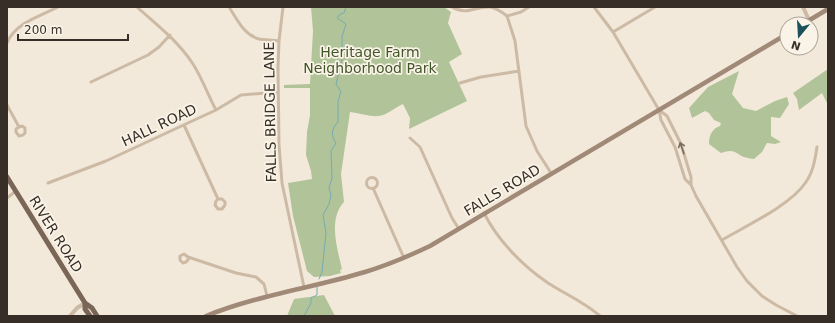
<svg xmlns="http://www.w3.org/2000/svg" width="835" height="323" font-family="'DejaVu Sans',sans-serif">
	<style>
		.green { fill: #b1c399 }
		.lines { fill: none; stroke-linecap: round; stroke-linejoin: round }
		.stream { stroke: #77abb2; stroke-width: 1 }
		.minor { stroke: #ccbaa5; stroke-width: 3 }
		.tertiary { stroke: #ccbaa5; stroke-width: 4 }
		.secondary { stroke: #a08977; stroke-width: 4.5 }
		.primary { stroke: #7a6657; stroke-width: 5 }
		.oneway { stroke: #7a6d60 }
		.labels { text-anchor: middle; stroke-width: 3.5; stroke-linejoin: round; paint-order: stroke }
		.park-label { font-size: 14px; fill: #425729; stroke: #faf3e7 }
		.street-label { font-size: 14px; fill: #372e27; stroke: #faf3e7 }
	</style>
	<rect width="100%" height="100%" fill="#f3e9da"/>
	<path class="green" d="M311,7H444L451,12L448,23L462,54L449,62L467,101L409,129L410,118L403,104C396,107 387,115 379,116C371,117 359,113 350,112L341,174L344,202C328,219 337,248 342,269L340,270L341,273L330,276L314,277L307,271L293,216L288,183L312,179L311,171L306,155L307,132L310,115V88H284V85L310,84L313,31Z
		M828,69V105L822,93L799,110L797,99L793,93Z
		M739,71L732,94L743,108L756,111L775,101L787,97L789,104L780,118L771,117V136L781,142L775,144L767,143L762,152L754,159C749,158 744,158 740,155C733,150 730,150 721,153L709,144C709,135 712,129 720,126L721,123L714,120L709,113L705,111L692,118L689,108L708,87Z
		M324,295L335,316H287L294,299Z"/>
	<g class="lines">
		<path class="stream" d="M319,279L322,272L326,233L323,215L329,204L331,195L329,188L332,178L331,151L336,143C330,134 332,129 338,122V101L341,92L336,84L342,59V37L346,24L337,18L340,14L344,13L346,7
			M304,316L311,303V298L317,295V287"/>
		<path class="minor" d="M137,7C157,25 178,41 193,64C202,78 208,95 216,110
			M229,7C237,19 244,35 259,39C265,40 272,40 279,41
			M283,7L279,41L278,67L279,145L282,183L304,287
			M452,7C467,16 475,6 490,7C496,8 502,12 507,16L521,12L529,7
			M594,7L613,32L659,110L661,120L675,147L685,179L691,185
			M507,16L515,41L526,126L537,151L551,173
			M613,32L655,7
			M7,43C15,23 40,16 58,7
			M91,82L148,55L159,47L170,35
			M460,83L481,77L519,71
			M7,105L19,127L22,126L25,128V133L23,135L19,136L16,132V129L19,127
			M659,110L667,116L681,144L691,177V185L696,196L737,267L747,281L762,296L776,305L797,316
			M184,125L218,199H222L225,202V205L222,209H218L215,205L216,201L218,199
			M410,138L420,147L452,218L459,229
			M366.5 183a5.5 5.5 0 1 1 11 0a5.5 5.5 0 1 1-11 0Z
			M48,183L106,161L216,110L241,95L278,92
			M373,188L404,258
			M7,198L16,191
			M484,213C498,241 523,266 548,283C565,294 584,302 600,316
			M722,240C746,226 791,205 806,182C813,172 815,160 817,147
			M188,257V260L186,262L183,263L180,260V256L184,254L188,257L236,273L256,277L264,284L267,296"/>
		<path class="tertiary" d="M803,7L809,20
			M70,316L77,308L85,303"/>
		<path class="secondary" d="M803,24L828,9
			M206,316C258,295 312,288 365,272C388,265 409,256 430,246L787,34"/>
		<path class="primary" d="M7,177L75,287L85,303L92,308L97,316
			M85,303V309L90,316"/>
	</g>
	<defs><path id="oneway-shaft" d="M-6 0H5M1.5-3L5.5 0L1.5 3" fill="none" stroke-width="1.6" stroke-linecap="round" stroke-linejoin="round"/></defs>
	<use class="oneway" href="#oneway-shaft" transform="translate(682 148) rotate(-109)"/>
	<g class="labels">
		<g class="park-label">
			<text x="370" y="57">Heritage Farm<tspan x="370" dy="16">Neighborhood Park</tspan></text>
		</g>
		<g class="street-label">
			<text transform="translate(270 112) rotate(-91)" y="5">FALLS BRIDGE LANE</text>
			<text transform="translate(159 125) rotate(-25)" y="5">HALL ROAD</text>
			<text transform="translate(502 190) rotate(-31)" y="5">FALLS ROAD</text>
			<text transform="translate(56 234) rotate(58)" y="5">RIVER ROAD</text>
		</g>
	</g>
	<rect width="835" height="323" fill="none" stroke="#372e27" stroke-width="16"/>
	<g transform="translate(799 36) rotate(198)"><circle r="19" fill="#faf3e7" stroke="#aca49a"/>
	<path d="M0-3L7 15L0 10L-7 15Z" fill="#1a515b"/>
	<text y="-6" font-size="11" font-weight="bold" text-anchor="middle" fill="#372e27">N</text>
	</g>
	<path d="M18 34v6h110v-6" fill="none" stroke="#372e27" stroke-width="2"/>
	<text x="24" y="34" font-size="12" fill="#372e27" stroke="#faf3e7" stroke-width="3" paint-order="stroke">200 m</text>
</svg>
